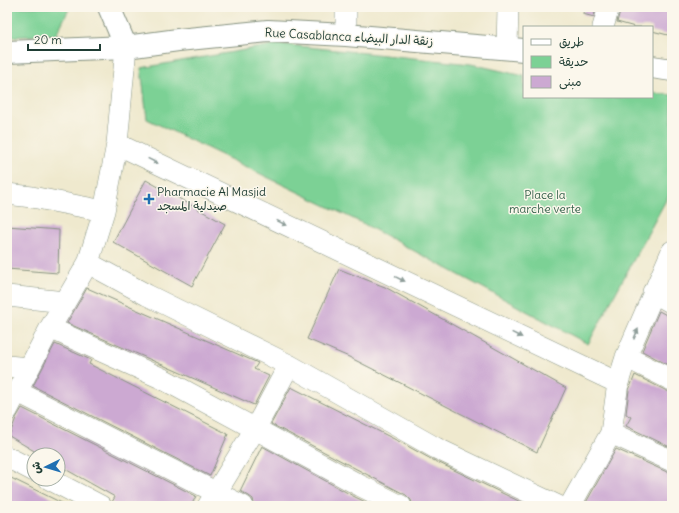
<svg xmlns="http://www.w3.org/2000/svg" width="679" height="513" viewBox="0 0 679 513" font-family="Delius,'Playpen Sans Arabic',sans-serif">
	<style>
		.green { fill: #7cd195; stroke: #4e8764 }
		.building { fill: #cca9d2 }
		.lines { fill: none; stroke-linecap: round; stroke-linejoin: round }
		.street-casing { stroke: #879381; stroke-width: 22 }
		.secondary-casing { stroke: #879381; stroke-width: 24 }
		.street { stroke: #fff; stroke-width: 21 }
		.secondary { stroke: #fff; stroke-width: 22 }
		.oneway { fill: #8f9e9a }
		.poi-dot { fill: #1f6fb2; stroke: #fbf7ec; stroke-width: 1.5 }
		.labels { text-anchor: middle; stroke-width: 3; stroke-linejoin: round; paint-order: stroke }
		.street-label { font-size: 12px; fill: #1f3d34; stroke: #fbf7ec }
		.poi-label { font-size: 12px; fill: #1f3d34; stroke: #fbf7ec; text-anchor: start }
		.park-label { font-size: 12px; fill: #36624c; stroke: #fbf7ec }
	</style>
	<rect width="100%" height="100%" fill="#fbf7ec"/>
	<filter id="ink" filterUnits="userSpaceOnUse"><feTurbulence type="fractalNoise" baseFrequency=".025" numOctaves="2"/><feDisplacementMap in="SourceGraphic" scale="8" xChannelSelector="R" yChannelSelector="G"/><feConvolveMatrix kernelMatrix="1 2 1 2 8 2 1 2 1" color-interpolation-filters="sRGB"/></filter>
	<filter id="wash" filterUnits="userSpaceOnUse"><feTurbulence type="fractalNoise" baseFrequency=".012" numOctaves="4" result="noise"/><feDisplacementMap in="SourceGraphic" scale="16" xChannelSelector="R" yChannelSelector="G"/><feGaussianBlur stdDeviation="0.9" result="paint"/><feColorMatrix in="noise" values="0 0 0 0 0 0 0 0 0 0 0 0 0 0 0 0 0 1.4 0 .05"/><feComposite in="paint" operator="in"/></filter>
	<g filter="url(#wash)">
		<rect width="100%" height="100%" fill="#efe9ce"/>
		<!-- green -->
		<path class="green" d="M7,7H70L56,35L7,37Z
			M279,44L471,64L524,76V97H652V93L672,95V189L588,344L362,223L147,119L141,68Z"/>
		<g id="blocks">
			<!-- building -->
			<path class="building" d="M584,7H596L594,17L583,14Z
				M621,7H672V36L652,31V27H635L617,22Z
				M146,180L225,224L192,286L113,242Z
				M7,226L59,230L58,273L7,269Z
				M339,269L385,287L566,388L537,452L349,357L307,339Z
				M87,288L258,363L254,369L269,376L254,405L67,323Z
				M659,311L672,318V367L642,351Z
				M55,344L91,360L89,364L228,434L210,476L33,386Z
				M635,375L667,391L672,392V448L626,426L631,417L626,414L629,390Z
				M291,387L402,443L431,459L529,506H413L411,500L406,495L271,424Z
				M22,408L196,496L191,506H113L112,502L115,497L58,465V455H41L9,436L16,418Z
				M262,446L355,497L374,506H259L254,504L253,499L249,496L240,491Z
				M616,449L667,472L672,473V506H584Z
				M7,476L68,506H7Z"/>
		</g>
	</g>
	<g filter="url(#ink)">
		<use href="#blocks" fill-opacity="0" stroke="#879381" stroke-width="1"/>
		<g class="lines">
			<defs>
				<path id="street" d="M603,27L609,7
					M346,35V7
					M507,48L508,7
					M117,144L618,383
					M7,194L32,197L104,211
					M88,263L147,295L289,365L436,448L558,506
					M653,292L672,303
					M7,296L65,302
					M50,328L163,379L361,486L401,506
					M626,357L672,380
					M7,366L29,368
					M18,392L243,506
					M7,411L50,328L88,263L104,211L117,144L126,47
					M611,433L672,461
					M7,457L34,471
					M49,479L101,506
					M208,506L255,429L289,365
					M570,506L611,433L618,383L626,357L672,251"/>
				<path id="secondary" d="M109,7L126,47
					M7,52L126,47L178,40L268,31L346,35L524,50
					M652,67L672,70"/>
			</defs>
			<!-- street casing -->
			<use href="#street" class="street-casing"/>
			<!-- secondary casing -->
			<use href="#secondary" class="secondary-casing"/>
			<!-- street -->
			<use href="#street" class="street"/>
			<!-- secondary -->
			<use href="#secondary" class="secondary"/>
		</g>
		<!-- one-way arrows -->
		<defs><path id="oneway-solid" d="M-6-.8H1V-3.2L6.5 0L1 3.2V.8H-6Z"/></defs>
		<g class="oneway">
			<use href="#oneway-solid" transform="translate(153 161) rotate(26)"/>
			<use href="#oneway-solid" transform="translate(282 223) rotate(26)"/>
			<use href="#oneway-solid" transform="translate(400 279) rotate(26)"/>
			<use href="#oneway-solid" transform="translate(636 334) rotate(-67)"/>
			<use href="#oneway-solid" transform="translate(517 335) rotate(26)"/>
		</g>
	</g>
	<!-- markers -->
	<path class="poi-dot" d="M147 193h4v4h4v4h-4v4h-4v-4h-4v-4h4z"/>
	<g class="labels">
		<!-- street labels -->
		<g class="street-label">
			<text transform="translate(349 37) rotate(3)" y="4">Rue Casablanca زنقة الدار البيضاء</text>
		</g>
		<!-- poi labels -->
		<g class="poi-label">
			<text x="157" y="196">Pharmacie Al Masjid<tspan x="157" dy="14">صيدلية المسجد</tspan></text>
		</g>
		<!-- park labels -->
		<g class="park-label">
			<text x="545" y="199">Place la<tspan x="545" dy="14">marche verte</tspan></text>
		</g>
	</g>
	<!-- margin -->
	<rect width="679" height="513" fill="none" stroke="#fbf7ec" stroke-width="24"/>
	<!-- legend -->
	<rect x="523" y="26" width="130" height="72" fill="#fbf7ec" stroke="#a3ada2"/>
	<rect x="531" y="39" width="20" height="6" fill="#ffffff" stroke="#a3ada2"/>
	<text x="559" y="46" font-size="12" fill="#1f3d34">طريق</text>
	<rect x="531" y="56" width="20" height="12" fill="#7cd195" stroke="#a3ada2"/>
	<text x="559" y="66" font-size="12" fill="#1f3d34">حديقة</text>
	<rect x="531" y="76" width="20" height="12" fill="#cca9d2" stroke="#a3ada2"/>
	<text x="559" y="86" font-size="12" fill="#1f3d34">مبنى</text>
	<!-- north arrow -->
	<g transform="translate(46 467) rotate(265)"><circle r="19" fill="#fbf7ec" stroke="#a3ada2"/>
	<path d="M0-3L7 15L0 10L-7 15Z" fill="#1f6fb2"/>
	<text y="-6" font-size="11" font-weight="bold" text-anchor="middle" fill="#1f3d34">ش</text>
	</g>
	<!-- scale -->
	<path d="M28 44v6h72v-6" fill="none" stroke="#1f3d34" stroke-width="2"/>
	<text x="34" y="44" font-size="12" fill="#1f3d34" stroke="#fbf7ec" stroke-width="3" paint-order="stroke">20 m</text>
</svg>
